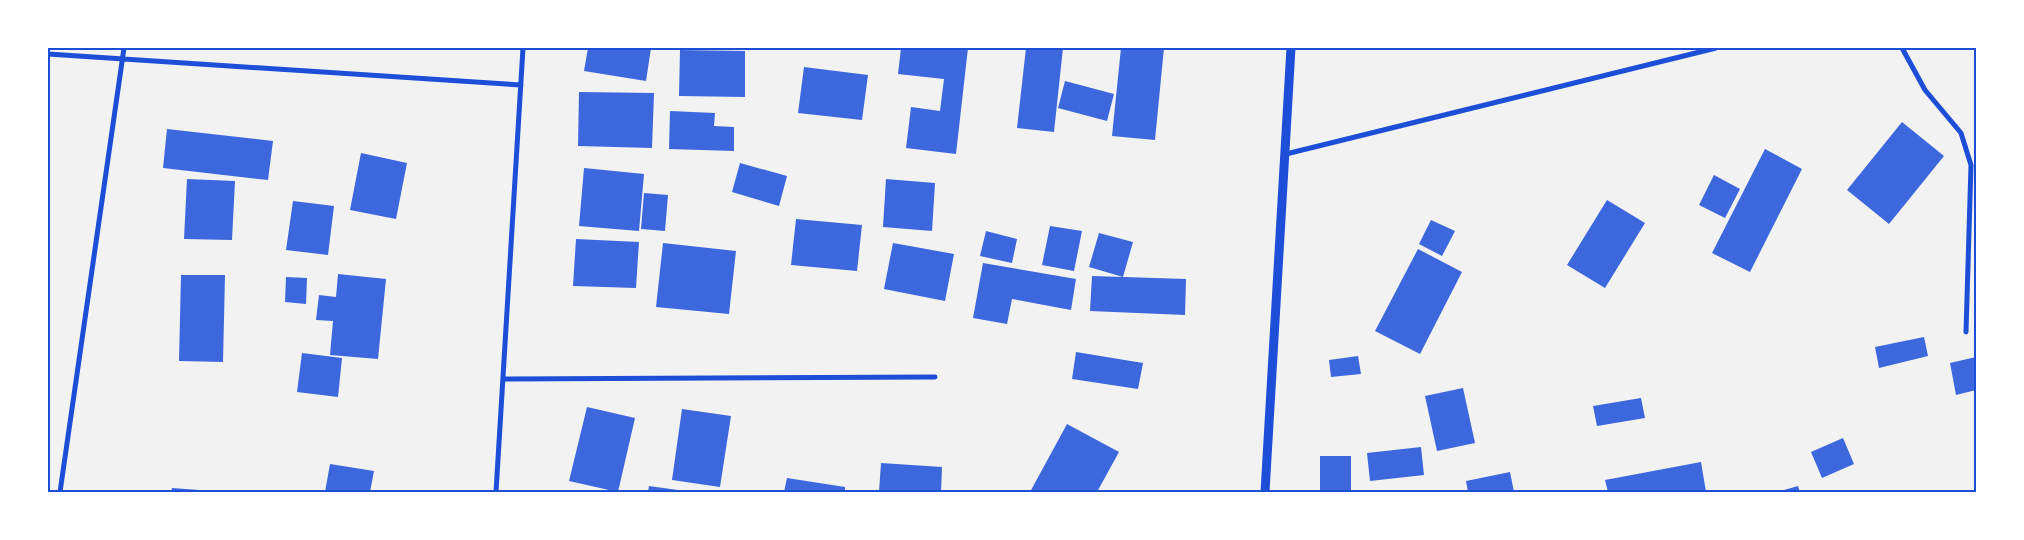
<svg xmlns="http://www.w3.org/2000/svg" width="2024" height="540" viewBox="0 0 2024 540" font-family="Jost,sans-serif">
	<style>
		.building { fill: #3d67dc }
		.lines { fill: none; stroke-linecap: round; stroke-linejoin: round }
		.minor { stroke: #1d4ed8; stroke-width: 5 }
		.tertiary { stroke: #1d4ed8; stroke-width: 9 }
		.neatline { fill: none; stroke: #1d4ed8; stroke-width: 2 }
	</style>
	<rect width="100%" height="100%" fill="#f2f2f2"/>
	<!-- building -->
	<path class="building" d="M588,48H651L646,81L584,71Z
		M901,48H968L956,154L906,148L911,107L940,111L944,79L898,74Z
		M1026,48H1063L1054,132L1017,128Z
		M1121,48H1164L1155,140L1112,136Z
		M680,50L745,51V97L679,96Z
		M804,67L868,75L862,120L798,113Z
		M1065,81L1114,94L1107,121L1058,108Z
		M579,92L654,93L652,148L578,146Z
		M670,111L715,113L714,126L734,127V151L669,149Z
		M1902,122L1944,156L1889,224L1847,190Z
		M167,129L273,141L268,180L163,168Z
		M1765,149L1802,169L1750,272L1712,253Z
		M361,153L407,163L396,219L350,210Z
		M740,163L787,176L779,206L732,192Z
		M584,168L644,174L639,231L579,226Z
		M1714,175L1740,189L1725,218L1699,205Z
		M187,179L235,181L232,240L184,239Z
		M886,179L935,183L932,231L883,227Z
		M644,193L668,195L665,231L641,229Z
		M1607,200L1645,223L1605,288L1567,265Z
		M293,201L334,206L328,255L286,250Z
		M796,219L862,225L857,271L791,265Z
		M1431,220L1455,231L1442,256L1419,244Z
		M1050,226L1082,231L1074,271L1042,265Z
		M986,231L1017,239L1012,263L980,256Z
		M1099,233L1133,242L1123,277L1089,267Z
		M576,239L639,242L636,288L573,286Z
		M663,243L736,251L729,314L656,307Z
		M893,243L954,254L945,301L884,289Z
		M1418,249L1462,272L1420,354L1375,331Z
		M983,263L1076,279L1071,310L1012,299L1007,324L973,318Z
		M338,274L386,279L378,359L330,355L333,321L316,320L319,295L336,297Z
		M181,275H225L223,362L179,361Z
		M1092,276L1186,279L1185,315L1090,311Z
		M286,277L307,278L306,304L285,302Z
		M1924,337L1928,356L1879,368L1875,347Z
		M1076,352L1143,363L1138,389L1072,379Z
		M302,353L342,358L338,397L297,392Z
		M1358,356L1361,374L1331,377L1329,360Z
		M1976,357V390L1956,395L1950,363Z
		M1463,388L1475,443L1437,451L1425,396Z
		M1641,398L1645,418L1597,426L1593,406Z
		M587,407L635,418L618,492L569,481Z
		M682,409L731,416L720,487L672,480Z
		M1067,424L1119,452L1097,492H1030Z
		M1843,438L1854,464L1822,478L1811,452Z
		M1421,447L1424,475L1370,481L1367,453Z
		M1320,456H1351V492H1320Z
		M1701,462L1706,492H1608L1605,480Z
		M881,463L942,467L941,492H879Z
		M330,464L374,471L370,492H325Z
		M1510,472L1514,492H1468L1466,481Z
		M787,478L845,487V492H784Z
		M649,486L685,491V492H648Z
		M1798,486L1800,492H1777Z
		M172,488L213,491V492H171Z"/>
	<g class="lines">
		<!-- minor -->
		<path class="minor" d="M1902,48L1925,90L1961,133L1971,165L1966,332
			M48,54L521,85
			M1286,154L1716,48
			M503,379L935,377
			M60,492L124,48
			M496,492L523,48"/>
		<!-- tertiary -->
		<path class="tertiary" d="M1265,492L1291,48"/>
	</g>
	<!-- border -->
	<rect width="2024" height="540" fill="none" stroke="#ffffff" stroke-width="98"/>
	<rect x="49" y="49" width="1926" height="442" class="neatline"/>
</svg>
